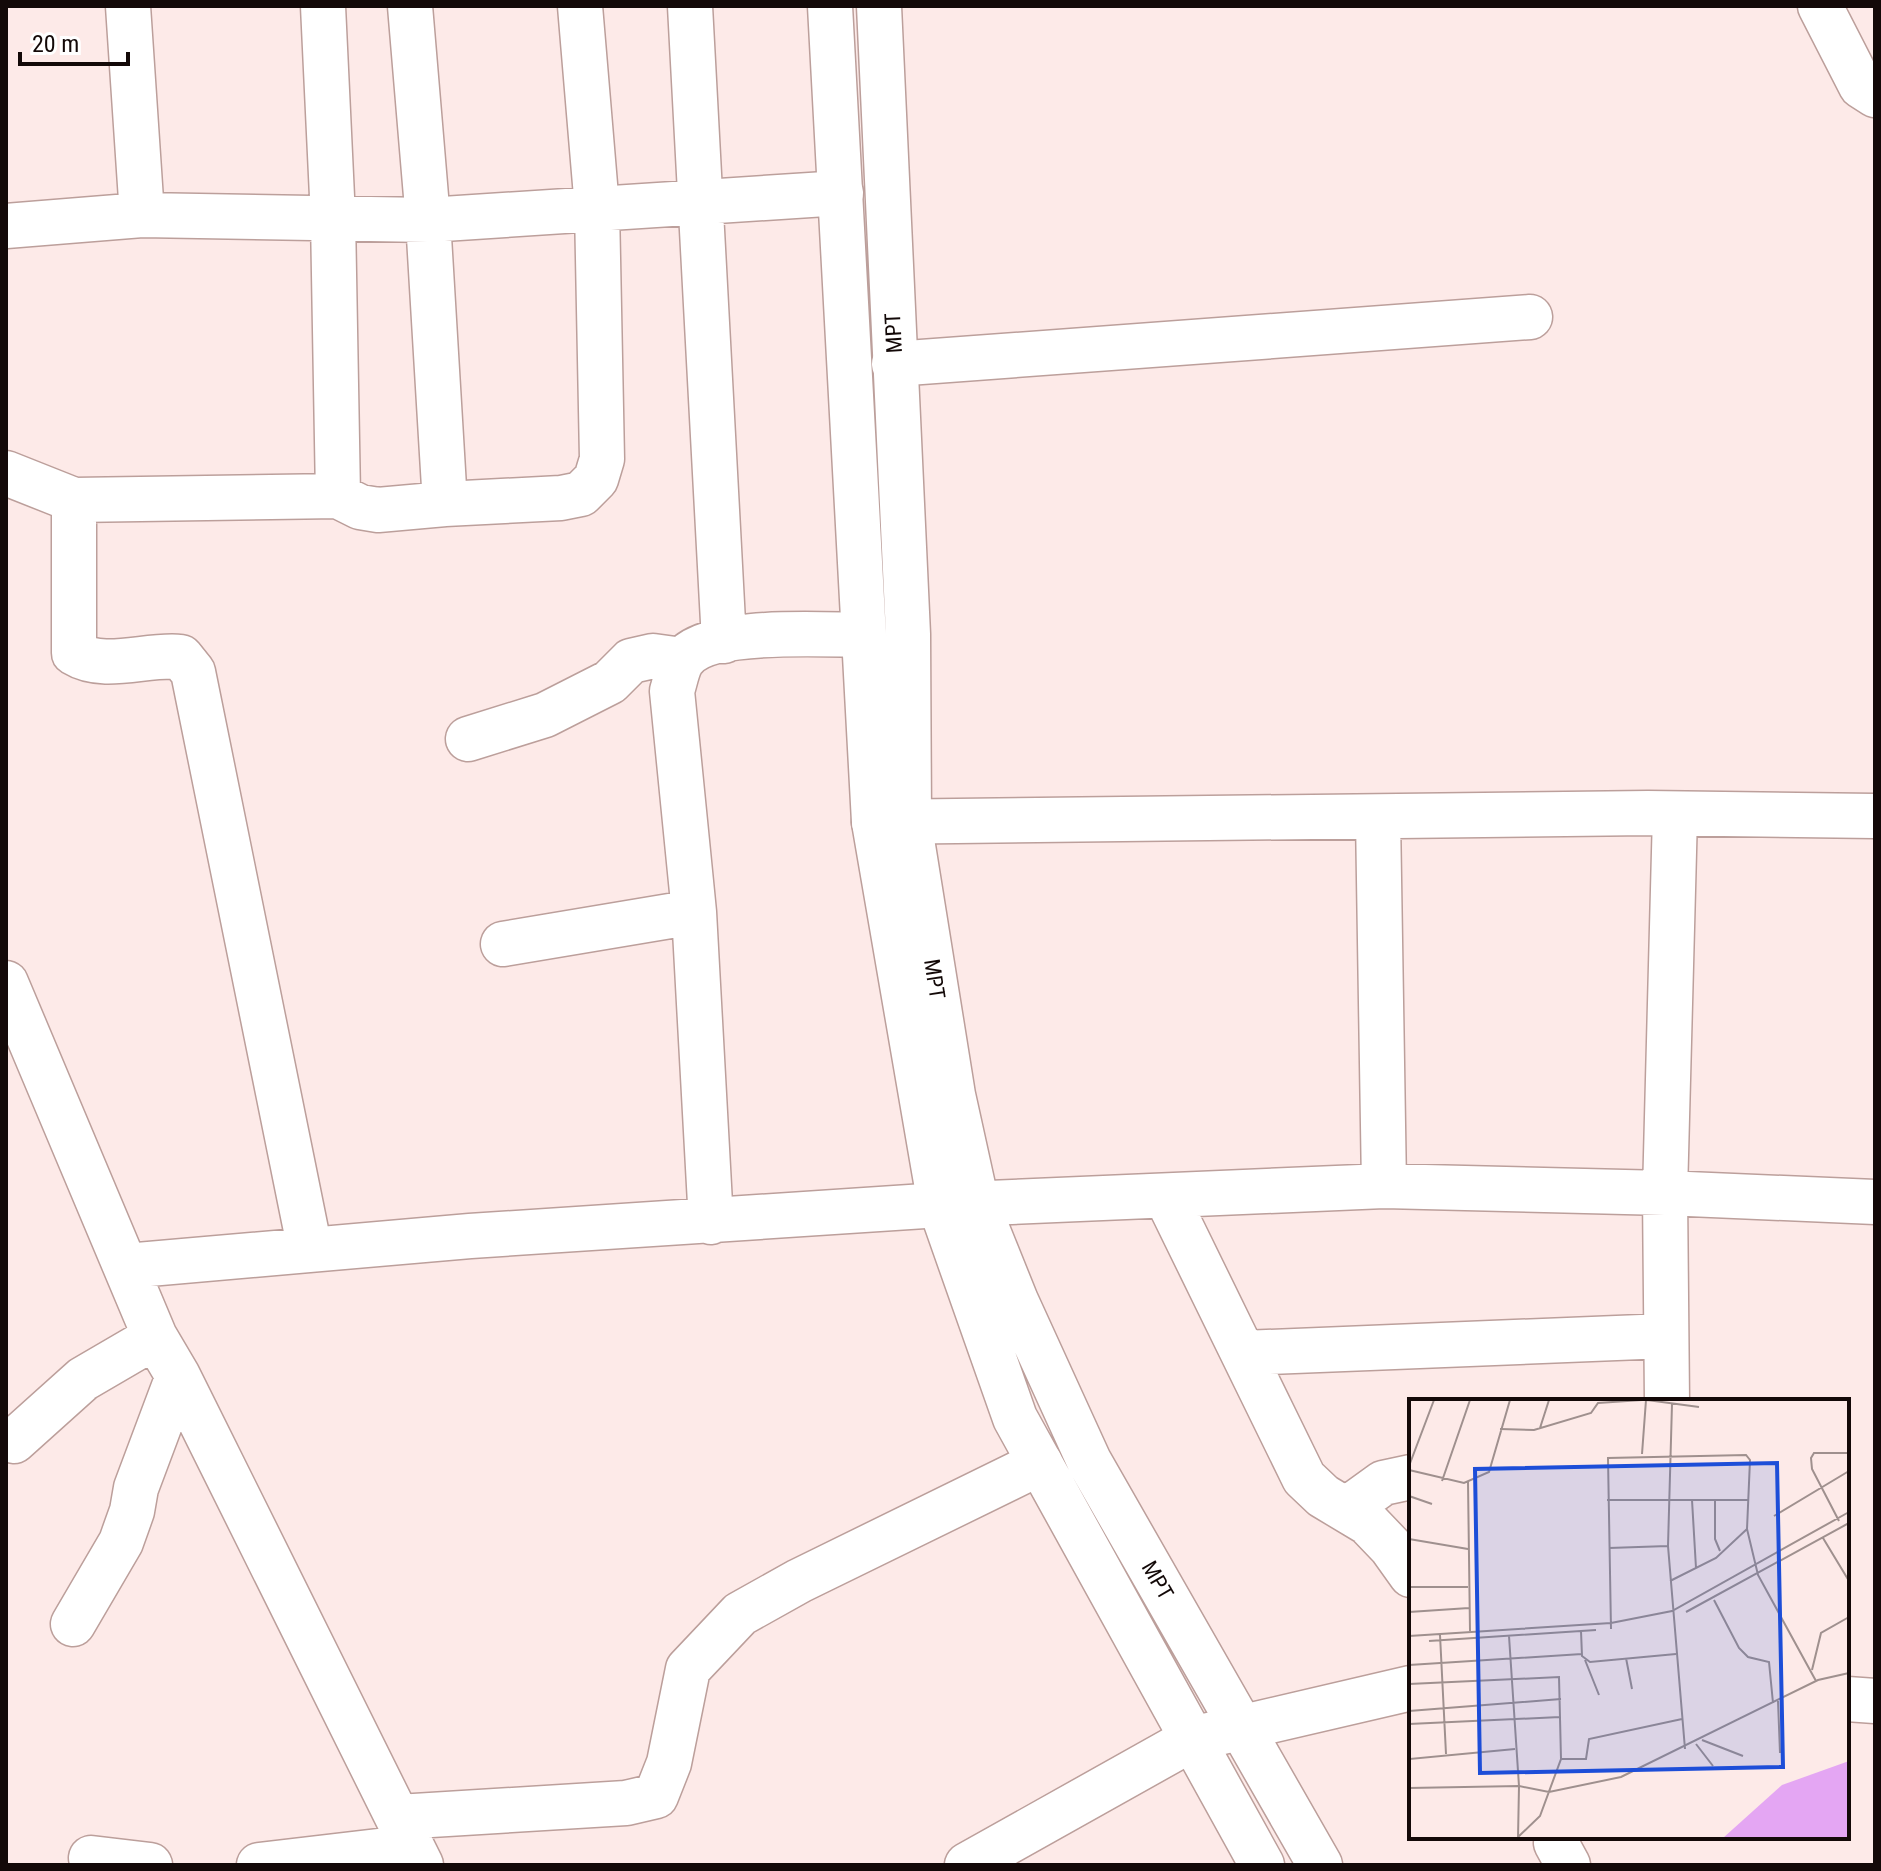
<svg xmlns="http://www.w3.org/2000/svg" width="1881" height="1871" viewBox="0 0 1881 1871" font-family="'Roboto Condensed',sans-serif">
	<style>
		.lines { fill: none; stroke-linecap: round; stroke-linejoin: round }
		.minor-casing { stroke: #bc9f9b; stroke-width: 47 }
		.major-casing { stroke: #bc9f9b; stroke-width: 47 }
		.minor { stroke: #fff; stroke-width: 44 }
		.major { stroke: #fff; stroke-width: 44 }
		.labels { text-anchor: middle; stroke-width: 6; stroke-linejoin: round; paint-order: stroke }
		.street-label { font-size: 22px; fill: #130908; stroke: #fff }
		.inset-road { fill: none; stroke: #9f908e; stroke-width: 2 }
		.view { fill: #1d4ed8; fill-opacity: 0.15; stroke: #1d4ed8; stroke-width: 4 }
		.inset-edge { fill: none; stroke: #130908; stroke-width: 4 }
	</style>
	<rect width="100%" height="100%" fill="#fdeae8"/>
	<g class="lines">
		<defs>
			<path id="minor" d="M128,6L142,215
				M323,6L333,218L338,496
				M410,6L428,220L445,504
				M690,6L724,641
				M1820,6L1861,86L1875,95
				M6,226L142,215L428,220L841,193
				M894,364L1530,317
				M6,473L74,500L338,496L360,507L378,510L445,504L561,498L581,494L596,479L602,459L597,208L580,6
				M74,500V653C105,672 147,653 181,657L193,672L310,1250
				M468,739L545,715L610,682L631,661L653,656L682,660
				M1378,817L1384,1186
				M874,822L1648,813L1875,816
				M503,944L694,912
				M6,983L155,1337L178,1376L421,1865
				M1166,1196L1304,1478L1323,1496L1368,1523L1391,1547L1411,1575
				M711,1222L694,912L672,691C675,682 677,669 682,661C705,626 824,635 864,635
				M126,1266L470,1236L940,1205L1384,1186L1665,1193L1875,1202
				M1243,1353L1666,1336
				M1667,1401L1665,1193L1675,814
				M14,1441L83,1379L155,1337
				M1347,1509L1383,1483L1411,1477
				M73,1624L121,1542L132,1511L136,1488L178,1376
				M1847,1699L1875,1701
				M398,1817L626,1803L656,1796L669,1763L688,1669L740,1614L799,1581L1040,1463
				M1556,1843L1568,1865
				M91,1858L150,1865
				M259,1865L412,1847
				M967,1865L1192,1739L1411,1688"/>
			<path id="major" d="M830,6L874,822L940,1205L1015,1418L1262,1865
				M879,6L908,634L909,821L953,1095L977,1204L1016,1301L1089,1461L1320,1865"/>
		</defs>
		<!-- minor casing -->
		<use href="#minor" class="minor-casing"/>
		<!-- major casing -->
		<use href="#major" class="major-casing"/>
		<!-- minor -->
		<use href="#minor" class="minor"/>
		<!-- major -->
		<use href="#major" class="major"/>
	</g>
	<g class="labels">
		<!-- street labels -->
		<g class="street-label">
			<text transform="translate(893 333) rotate(-93)" y="8">MPT</text>
			<text transform="translate(935 979) rotate(81)" y="8">MPT</text>
			<text transform="translate(1158 1580) rotate(60)" y="8">MPT</text>
		</g>
	</g>
	<!-- overview -->
	<g transform="translate(1409 1399)">
		<rect width="440" height="440" fill="#fdeae8"/>
		<path d="M440,362V439H314L373,386Z" fill="#e4a6f3"/>
		<path class="inset-road" d="M238,1L290,8M263,5L259,147L276,350M131,29L140,1M91,30L125,31L182,14L189,4L233,1M233,55L237,1M0,67L25,1M0,71L55,84L80,73L101,1M33,82L61,1M59,83L61,232M0,97L23,105M306,100V140L311,152M198,101H340M283,101L287,169M365,117L440,72M430,122L403,70L402,59L405,54H440M414,139L440,182M0,140L59,150M200,149L259,147M261,182L307,159L338,130M0,188H59M305,201L330,249L339,258L360,263L364,304M0,213L60,209M277,213L440,124M202,230L199,59L337,56L341,61L338,130L349,176L407,282M172,232L173,257L181,263L267,255M31,236L37,355M0,237L202,224L263,212L440,113M100,237L110,387L140,393L212,378L409,281L440,274M20,242L187,231M217,259L223,290M176,261L190,296M0,266L173,255M403,271L412,234L440,218M0,285L150,278L152,360L131,417L109,438M369,302L371,354M0,312L152,300M0,325L151,318M293,341L334,357M287,345L304,367M0,353L1,360L106,350M152,360H177L180,340L273,320M0,389L110,387L109,439"/>
		<path class="view" d="M368,64L374,368L71,374L66,70Z"/>
		<rect width="440" height="440" class="inset-edge"/>
	</g>
	<!-- border -->
	<rect width="1881" height="1871" fill="none" stroke="#130908" stroke-width="16"/>
	<!-- scale -->
	<path d="M20 52v12h108v-12" fill="none" stroke="#130908" stroke-width="4"/>
	<text x="32" y="52" font-size="24" fill="#130908" stroke="#ffffff" stroke-width="6" paint-order="stroke">20 m</text>
</svg>
